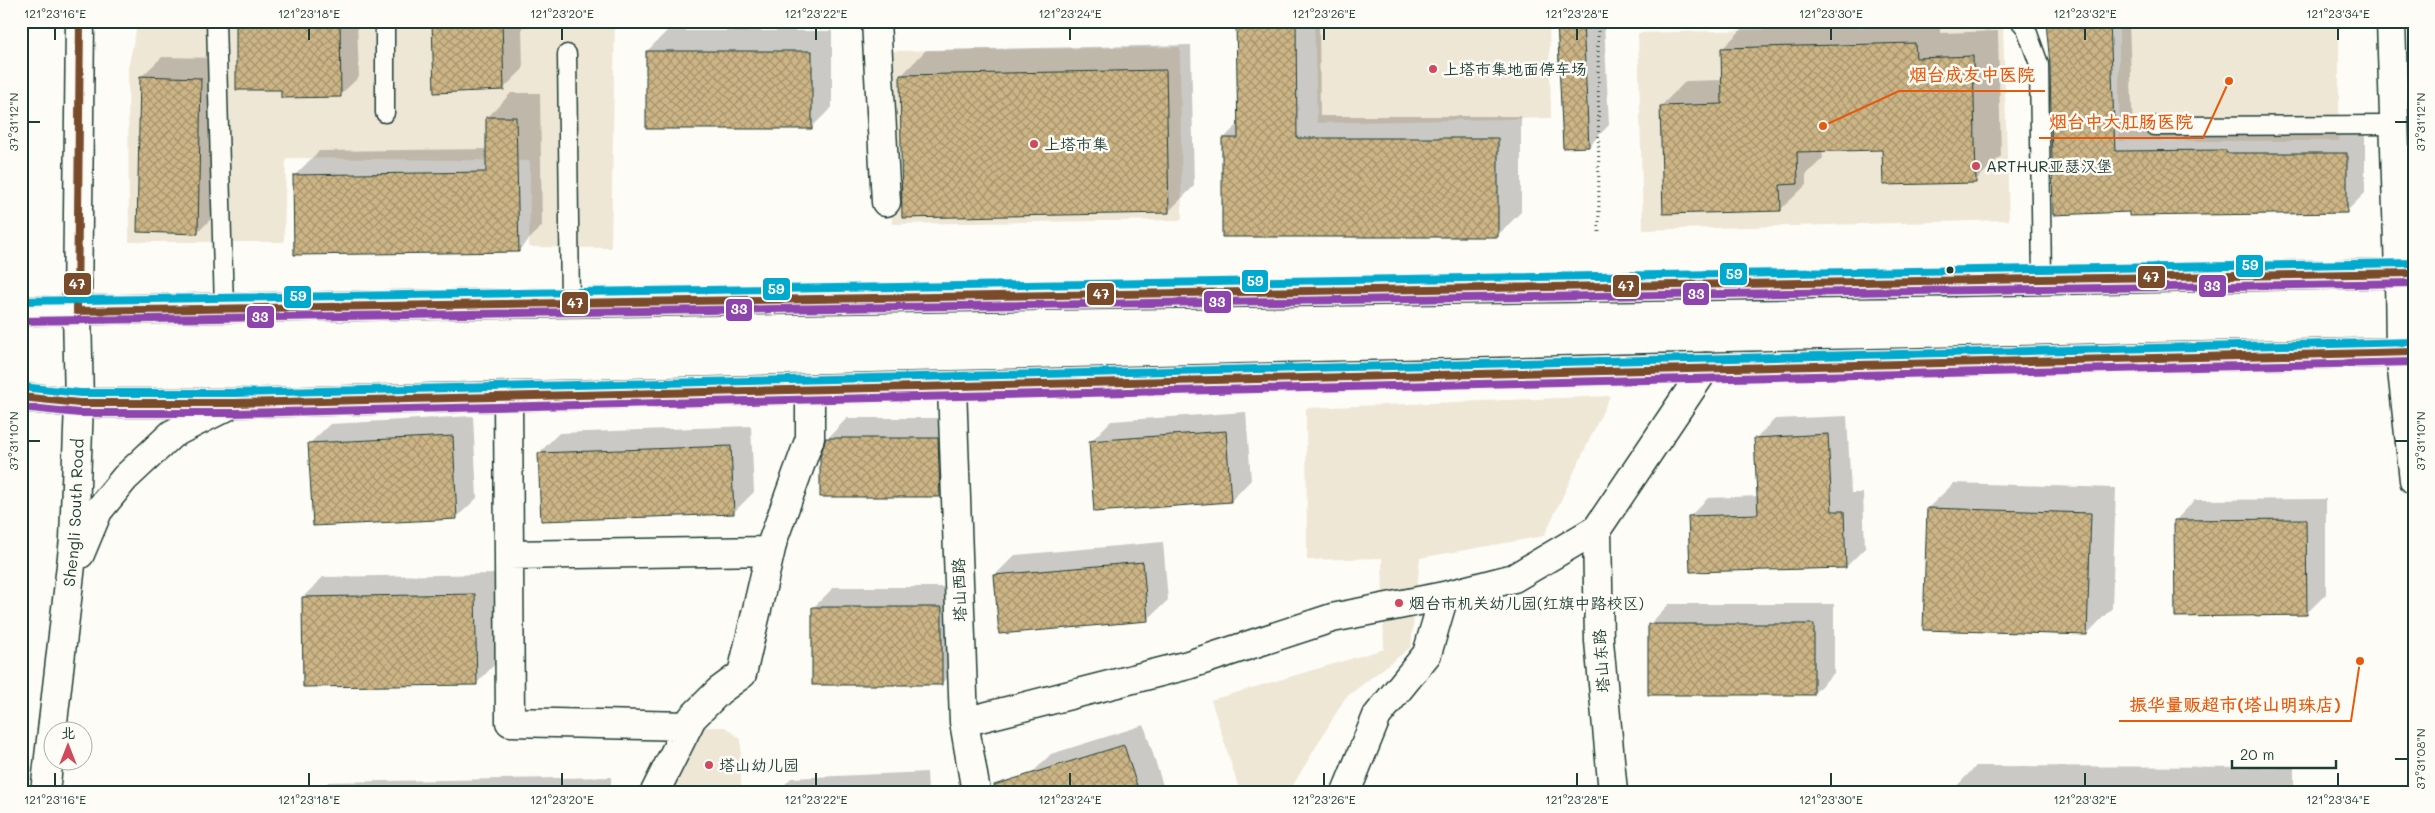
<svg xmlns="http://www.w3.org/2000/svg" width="2435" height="813" viewBox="0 0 2435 813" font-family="Mali,'LXGW WenKai TC',sans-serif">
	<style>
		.built { fill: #efe7d5 }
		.shadow { fill: #0003 }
		.building { fill: url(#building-cross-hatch); stroke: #1f3d34 }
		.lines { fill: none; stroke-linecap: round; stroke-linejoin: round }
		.lane-casing { stroke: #1f3d34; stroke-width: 21 }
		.street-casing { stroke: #1f3d34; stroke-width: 31 }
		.secondary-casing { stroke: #1f3d34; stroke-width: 31 }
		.primary-casing { stroke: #1f3d34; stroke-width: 31 }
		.path { stroke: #1f3d34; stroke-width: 3; stroke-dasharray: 1 4; stroke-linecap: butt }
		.lane { stroke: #fdfcf7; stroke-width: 18 }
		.street { stroke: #fdfcf7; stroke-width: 28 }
		.secondary { stroke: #fdfcf7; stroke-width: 28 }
		.primary { stroke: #fdfcf7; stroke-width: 28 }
		.bus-1-casing { stroke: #fdfcf7; stroke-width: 11 }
		.bus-2-casing { stroke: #fdfcf7; stroke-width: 11 }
		.bus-3-casing { stroke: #fdfcf7; stroke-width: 11 }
		.bus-1 { stroke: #7a4b2a; stroke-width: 8 }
		.bus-2 { stroke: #8e44ad; stroke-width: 8 }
		.bus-3 { stroke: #00a9ce; stroke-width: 8 }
		.ticks { fill: none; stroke: #1f3d34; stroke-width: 2 }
		.poi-dot { fill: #d1495b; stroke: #fdfcf7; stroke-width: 2 }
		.bus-dot { fill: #1f3d34; stroke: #fdfcf7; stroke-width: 2 }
		.labels { text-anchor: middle; stroke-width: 5; stroke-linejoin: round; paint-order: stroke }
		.poi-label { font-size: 16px; fill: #1f3d34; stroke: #fdfcf7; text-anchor: start }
		.street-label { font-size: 16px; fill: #1f3d34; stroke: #fdfcf7 }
		.leader { fill: none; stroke: #e8590c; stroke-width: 2 }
		.callout-dot { fill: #e8590c; stroke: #fdfcf7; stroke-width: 2 }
		.callout-label { font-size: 18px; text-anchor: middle; font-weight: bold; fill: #e8590c; stroke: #fdfcf7; stroke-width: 5; stroke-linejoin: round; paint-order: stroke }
		.line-badge { stroke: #fdfcf7; stroke-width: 2 }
		.badge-label { font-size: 14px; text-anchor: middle; font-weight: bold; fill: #fff }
		.neatline { fill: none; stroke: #1f3d34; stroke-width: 2 }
		.ticks-label { font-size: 12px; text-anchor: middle; fill: #1f3d34 }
	</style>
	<defs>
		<pattern id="building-cross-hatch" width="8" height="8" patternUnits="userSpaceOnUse" patternTransform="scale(1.25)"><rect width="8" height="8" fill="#cdb585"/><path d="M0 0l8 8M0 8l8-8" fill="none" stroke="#a6946e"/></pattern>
	</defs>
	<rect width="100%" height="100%" fill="#fdfcf7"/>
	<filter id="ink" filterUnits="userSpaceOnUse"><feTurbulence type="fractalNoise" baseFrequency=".02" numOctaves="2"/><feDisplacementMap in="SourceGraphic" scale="10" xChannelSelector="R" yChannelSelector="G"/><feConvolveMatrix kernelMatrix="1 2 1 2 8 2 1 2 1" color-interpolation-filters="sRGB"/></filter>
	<g filter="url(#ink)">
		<!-- built -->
		<path class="built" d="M138,21H615L611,248L529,247L530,161L286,158L284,242H129L128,68Z
			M1314,21H1549L1551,118L1317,123Z
			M2119,21H2339V141H2119Z
			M2003,24L2009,220L1643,230L1638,33Z
			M1180,47L1182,220L892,224L889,51Z
			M1610,396L1544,536L1420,558L1411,647L1345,698L1289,792H1240L1211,700L1384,649L1382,558L1307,560L1306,408Z
			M695,727H725L741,739V792H664Z"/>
		<!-- shadow -->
		<path class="shadow" d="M237,21H357L359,77L340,95L282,88Z
			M433,21H604L522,27L523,69L503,89Z
			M1237,21H1319L1320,116H1521V212L1497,236L1223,139L1239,123Z
			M1558,21H1604L1609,125L1589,146Z
			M1834,21H1940V33L1998,31L2001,156L1975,181L1883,149L1822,150L1823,158L1806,175V185L1780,210L1661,106L1686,81L1723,80L1722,49L1747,24Z
			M2049,21H2129L2133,133L2244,131V135H2365V193L2346,212L2130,211L2047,23Z
			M667,31H832V107L812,127L647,51Z
			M1191,45L1194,186L1168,212L901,76L926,50Z
			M162,57L221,58L218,212L198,232L141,77Z
			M511,93H540L542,226L518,251L294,176L319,151L487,149V118Z
			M1246,412L1251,480L1231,501L1090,442L1111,421Z
			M473,416L477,498L456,518L309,444L330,424Z
			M1847,416L1851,493H1863L1865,548L1846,567L1689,517L1708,498L1759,496L1756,438L1775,419Z
			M847,418H958L960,476L939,496L827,439Z
			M751,426L754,492L733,513L539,453L559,433Z
			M1954,483L2116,488L2112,608L2087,634L1928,508Z
			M2326,499V594L2306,614L2175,521L2195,500Z
			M1163,542L1168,600L1147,620L995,575L1015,555Z
			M495,574L496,663L476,684L303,597L323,577Z
			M834,587H962V663L941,684L814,607Z
			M1669,604H1834V673L1814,693L1649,625Z
			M1144,725L1165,792H1035L1030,775L1051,754Z
			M1976,766L2294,767V792H1951Z
			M927,772L928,792H778L791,778Z
			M611,777V792H319L328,782Z
			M1686,788L1752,792H1682Z"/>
		<!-- building -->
		<path class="building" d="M236,21H340L341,97L281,98V90H236Z
			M432,21H502L504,90L434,93Z
			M1236,21H1296L1297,138H1498V237H1222V138H1238Z
			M1557,21H1583L1589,147L1563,148Z
			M2110,21L2115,151L2226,150V153H2347V213L2129,216V212L2053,215L2050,64L2046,23Z
			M1915,43L1916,58L1973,56L1976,183L1883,185L1882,150L1797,152L1798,184L1780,185L1781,211L1663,214L1660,106L1722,104L1721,48Z
			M646,51H812V129H646Z
			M1166,70L1169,213L902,218L900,75Z
			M140,76L201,78L198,234L137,232Z
			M486,117H516L519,252L294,255L293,175L486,172Z
			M1226,431L1231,502L1094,512L1089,441Z
			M1828,434L1832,511H1844L1846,568L1690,572L1688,516L1758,514L1754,438Z
			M453,436L457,519L313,526L308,443Z
			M826,438H938L940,497H820V457Z
			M731,446L734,514L541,521L538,453Z
			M1927,508L2091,513L2087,635L1923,630Z
			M2306,519L2307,615L2175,617L2174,520Z
			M1143,562L1148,621L999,634L994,575Z
			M475,594L477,685L303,687L302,597Z
			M812,607H942V685H812Z
			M1648,624H1814V695H1648Z
			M1124,745L1139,792H995L994,785Z"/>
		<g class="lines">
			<defs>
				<path id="lane" d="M216,21L224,309
					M385,21V113
					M2020,21L2026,28L2039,64L2042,279
					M567,54L570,304
					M2154,126L2394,125"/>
				<path id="street" d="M876,21L886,202
					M952,387L964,722L976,792
					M508,397L510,722L688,726
					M1597,529L1599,641L1613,792
					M509,555L770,551
					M964,722L1188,665L1332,618L1444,596L1514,578L1597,529L1706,367
					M655,792L692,718L719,691L742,674L773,540L810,438V390
					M1346,792L1377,716L1427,654L1444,596"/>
				<path id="secondary" d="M2391,21L2399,273L2400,352L2414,480"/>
				<g id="primary">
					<path d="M21,311L1944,282L2414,273"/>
					<path d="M21,397L79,403H235L1706,367L2414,352"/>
					<path d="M80,554L98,511L125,478L172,434L226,407"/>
					<path id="s1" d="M45,792L74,539L79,403L77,311L80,21"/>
				</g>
			</defs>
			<!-- lane casing -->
			<use href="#lane" class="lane-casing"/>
			<!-- street casing -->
			<use href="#street" class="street-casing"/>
			<!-- secondary casing -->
			<use href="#secondary" class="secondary-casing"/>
			<!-- primary casing -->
			<use href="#primary" class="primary-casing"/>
			<!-- path -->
			<path class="path" d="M1598,21L1599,235"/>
			<!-- lane -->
			<use href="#lane" class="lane"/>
			<!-- street -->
			<use href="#street" class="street"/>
			<!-- secondary -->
			<use href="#secondary" class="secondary"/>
			<!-- primary -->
			<use href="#primary" class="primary"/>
			<defs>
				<path id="bus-1" d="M80,21L77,311L2414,273
					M21,397L79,403H235L2414,352"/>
				<path id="bus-2" d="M21,321L2414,283
					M21,407L79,413H235L2414,362"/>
				<path id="bus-3" d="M21,301L2414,263
					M22,387L80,393H235L2414,342"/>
			</defs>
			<!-- bus-1 casing -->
			<use href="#bus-1" class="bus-1-casing"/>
			<!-- bus-2 casing -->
			<use href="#bus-2" class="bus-2-casing"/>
			<!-- bus-3 casing -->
			<use href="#bus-3" class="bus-3-casing"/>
			<!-- bus-1 -->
			<use href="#bus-1" class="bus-1"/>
			<!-- bus-2 -->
			<use href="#bus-2" class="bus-2"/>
			<!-- bus-3 -->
			<use href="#bus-3" class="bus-3"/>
		</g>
	</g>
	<!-- ticks -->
	<path class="ticks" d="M55,28V40M309,28V40M562,28V40M816,28V40M1070,28V40M1324,28V40M1577,28V40M1831,28V40M2085,28V40M2338,28V40M28,122H40M2395,122H2408M28,441H40M2395,441H2408M2395,759H2408M55,773V786M309,773V786M562,773V786M816,773V786M1070,773V786M1324,773V786M1577,773V786M1831,773V786M2085,773V786M2338,773V786"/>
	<!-- markers -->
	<g class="poi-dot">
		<circle cx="1433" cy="69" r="5"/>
		<circle cx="1034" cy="144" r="5"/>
		<circle cx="1976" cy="166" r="5"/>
		<circle cx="1399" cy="603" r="5"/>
		<circle cx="709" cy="765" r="5"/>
	</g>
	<circle class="bus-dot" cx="1950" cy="270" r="4.5"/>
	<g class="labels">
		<!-- poi labels -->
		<g class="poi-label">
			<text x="1443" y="75">上塔市集地面停车场</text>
			<text x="1044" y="150">上塔市集</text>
			<text x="1986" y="172">ARTHUR亚瑟汉堡</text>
			<text x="1409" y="609">烟台市机关幼儿园(红旗中路校区)</text>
			<text x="719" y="771">塔山幼儿园</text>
		</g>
		<!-- street labels -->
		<g class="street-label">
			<text dy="6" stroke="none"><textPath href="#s1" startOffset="281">Shengli South Road</textPath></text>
			<text transform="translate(959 590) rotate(-92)" y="6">塔山西路</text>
			<text transform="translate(1601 661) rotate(-94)" y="6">塔山东路</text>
		</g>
	</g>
	<!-- callouts -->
	<path class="leader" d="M1823 126L1899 91H2045M2229 81L2203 138H2039M2360 661L2351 721H2119"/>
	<g class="callout-dot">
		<circle cx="1823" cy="126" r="5"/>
		<circle cx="2229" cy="81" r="5"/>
		<circle cx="2360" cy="661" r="5"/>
	</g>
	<g class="callout-label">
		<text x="1972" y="81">烟台成友中医院</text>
		<text x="2121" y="128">烟台中大肛肠医院</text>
		<text x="2235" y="711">振华量贩超市(塔山明珠店)</text>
	</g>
	<g class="line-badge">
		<rect x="2235" y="254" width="29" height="24" rx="5" fill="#00a9ce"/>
		<rect x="1719" y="262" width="29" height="24" rx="5" fill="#00a9ce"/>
		<rect x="2137" y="265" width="29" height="24" rx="5" fill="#7a4b2a"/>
		<rect x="1241" y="269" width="28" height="24" rx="5" fill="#00a9ce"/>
		<rect x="63" y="272" width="29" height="24" rx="5" fill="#7a4b2a"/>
		<rect x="1612" y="274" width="28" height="24" rx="5" fill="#7a4b2a"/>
		<rect x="2198" y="274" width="29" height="24" rx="5" fill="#8e44ad"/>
		<rect x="762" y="277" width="29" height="24" rx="5" fill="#00a9ce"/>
		<rect x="1086" y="282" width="29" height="24" rx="5" fill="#7a4b2a"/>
		<rect x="1682" y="282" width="28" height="24" rx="5" fill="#8e44ad"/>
		<rect x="283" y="285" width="29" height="24" rx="5" fill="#00a9ce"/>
		<rect x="1203" y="290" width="29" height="24" rx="5" fill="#8e44ad"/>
		<rect x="561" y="291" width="28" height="24" rx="5" fill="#7a4b2a"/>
		<rect x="725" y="298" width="28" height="24" rx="5" fill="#8e44ad"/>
		<rect x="246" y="305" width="29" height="24" rx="5" fill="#8e44ad"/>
	</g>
	<g class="badge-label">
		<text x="2250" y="270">59</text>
		<text x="1734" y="279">59</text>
		<text x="2151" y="282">47</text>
		<text x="1255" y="286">59</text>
		<text x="77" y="289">47</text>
		<text x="1626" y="291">47</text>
		<text x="2212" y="291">33</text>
		<text x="776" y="294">59</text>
		<text x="1101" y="299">47</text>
		<text x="1696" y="299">33</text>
		<text x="298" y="301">59</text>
		<text x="1217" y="307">33</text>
		<text x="575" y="308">47</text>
		<text x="739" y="314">33</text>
		<text x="260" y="322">33</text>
	</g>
	<!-- margin -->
	<rect width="2435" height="813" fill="none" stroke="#fdfcf7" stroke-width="55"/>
	<!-- north arrow -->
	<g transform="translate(68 746)"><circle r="24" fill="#fdfcf7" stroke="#a4b0a9"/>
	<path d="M0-4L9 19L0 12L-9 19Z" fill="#d1495b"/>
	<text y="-8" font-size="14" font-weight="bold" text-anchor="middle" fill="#1f3d34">北</text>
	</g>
	<!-- scale -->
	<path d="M2232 760v8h104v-8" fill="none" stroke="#1f3d34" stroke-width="2.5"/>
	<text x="2240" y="760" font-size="15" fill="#1f3d34" stroke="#fdfcf7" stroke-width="4" paint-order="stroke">20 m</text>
	<rect x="28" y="28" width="2380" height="758" class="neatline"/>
	<g class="ticks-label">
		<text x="55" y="18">121°23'16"E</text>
		<text x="309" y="18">121°23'18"E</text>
		<text x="562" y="18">121°23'20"E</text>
		<text x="816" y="18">121°23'22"E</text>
		<text x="1070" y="18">121°23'24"E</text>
		<text x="1324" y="18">121°23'26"E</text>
		<text x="1577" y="18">121°23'28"E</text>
		<text x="1831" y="18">121°23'30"E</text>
		<text x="2085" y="18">121°23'32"E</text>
		<text x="2338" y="18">121°23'34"E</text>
		<text transform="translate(14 122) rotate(-90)" y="4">37°31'12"N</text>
		<text transform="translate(2421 122) rotate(-90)" y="4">37°31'12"N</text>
		<text transform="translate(14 441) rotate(-90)" y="4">37°31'10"N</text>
		<text transform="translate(2421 441) rotate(-90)" y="4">37°31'10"N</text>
		<text transform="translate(2421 759) rotate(-90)" y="4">37°31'08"N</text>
		<text x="55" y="804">121°23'16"E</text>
		<text x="309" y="804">121°23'18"E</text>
		<text x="562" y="804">121°23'20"E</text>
		<text x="816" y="804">121°23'22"E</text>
		<text x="1070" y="804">121°23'24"E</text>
		<text x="1324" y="804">121°23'26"E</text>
		<text x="1577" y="804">121°23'28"E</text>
		<text x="1831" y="804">121°23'30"E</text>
		<text x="2085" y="804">121°23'32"E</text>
		<text x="2338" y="804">121°23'34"E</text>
	</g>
</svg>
